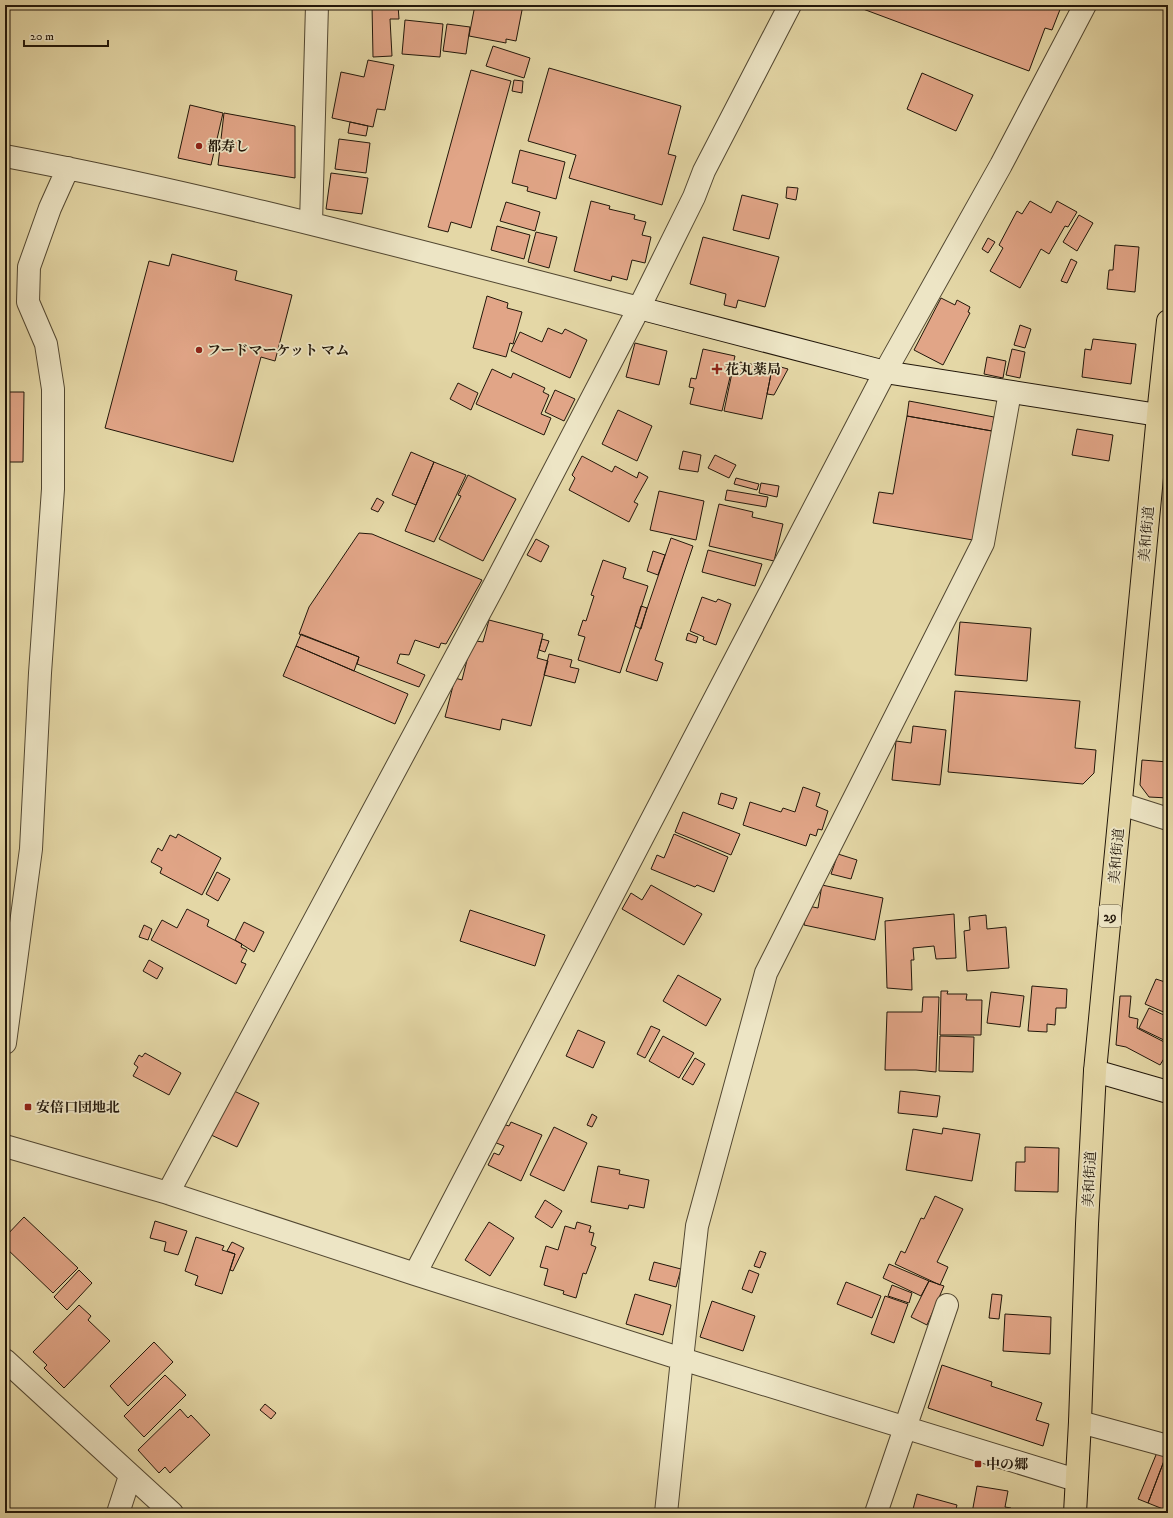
<svg xmlns="http://www.w3.org/2000/svg" width="1173" height="1518" viewBox="0 0 1173 1518" font-family="'IM FELL DW Pica','Noto Serif JP',serif">
	<style>
		.building { fill: #e1a587; stroke: #22170a }
		.lines { fill: none; stroke-linecap: round; stroke-linejoin: round }
		.street-casing { stroke: #524731; stroke-width: 24 }
		.secondary-casing { stroke: #22170a; stroke-width: 24 }
		.primary-casing { stroke: #22170a; stroke-width: 24 }
		.street { stroke: #ede5c5; stroke-width: 22 }
		.secondary { stroke: #ede5c5; stroke-width: 22 }
		.primary { stroke: #e4d7a6; stroke-width: 22 }
		.poi-dot { fill: #8f2418; stroke: #ede5c5; stroke-width: 1.5 }
		.labels { text-anchor: middle; stroke-width: 3.5; stroke-linejoin: round; paint-order: stroke }
		.shield { fill: #ede5c5; stroke: #5f5542; stroke-width: 1 }
		.shield-label { font-size: 13px; font-weight: bold; fill: #22170a }
		.poi-label { font-size: 14px; font-weight: bold; fill: #22170a; stroke: #ede5c5; text-anchor: start }
		.street-label { font-size: 14px; fill: #22170a; stroke: #ede5c5 }
	</style>
	<rect width="100%" height="100%" fill="#e4d7a6"/>
	<filter id="stains"><feTurbulence type="fractalNoise" baseFrequency=".005" numOctaves="4"/><feColorMatrix values="0 0 0 0 .2 0 0 0 0 .09 0 0 0 0 .02 0 0 0 .5 -.17"/></filter>
	<radialGradient id="worn" r=".72"><stop offset=".6" stop-color="#630" stop-opacity="0"/><stop offset="1" stop-color="#630" stop-opacity=".3"/></radialGradient>
	<!-- building -->
	<path class="building" d="M372,5H398L399,19H390L392,56L373,57Z
		M475,5H539V8L523,5L516,41L506,39V43L469,36Z
		M865,5H1067L1066,9L1061,7L1052,30L1045,28L1029,71L863,9Z
		M405,20L443,24L440,57L402,54Z
		M447,24L470,27L466,54L443,51Z
		M493,46L530,58L524,78L486,66Z
		M368,60L394,65L385,110L377,109L373,127L332,118L341,72L364,77Z
		M549,68L681,106L668,154L676,156L662,205L569,178L576,155L528,141Z
		M471,70L511,81L471,228L451,222L448,232L428,227Z
		M922,73L973,95L956,131L907,109Z
		M514,80L523,81L522,93L512,91Z
		M190,105L223,113L211,165L178,158Z
		M224,113L295,126V178L218,165Z
		M350,122L368,126L366,136L348,133Z
		M339,139L370,143L366,173L335,169Z
		M520,150L565,162L556,199L527,191L528,187L512,183Z
		M331,173L368,178L362,214L326,209Z
		M787,187L798,188L796,200L786,198Z
		M742,195L778,204L769,239L733,230Z
		M591,201L610,206L609,209L635,215L634,219L646,222L642,235L651,237L645,263L632,260L627,280L612,276L611,281L574,271Z
		M1030,201L1051,213L1057,201L1077,212L1068,227L1065,226L1049,254L1041,249L1020,288L990,271L1003,248L999,245L1017,211L1022,214Z
		M506,202L540,212L535,231L500,221Z
		M1079,215L1093,223L1077,251L1063,242Z
		M497,226L530,235L524,259L491,250Z
		M536,232L557,237L549,268L528,262Z
		M703,237L779,257L765,307L738,300L736,308L724,305L726,294L690,284Z
		M988,238L995,242L988,253L982,249Z
		M1115,245L1139,247L1135,292L1107,289L1109,270H1113Z
		M172,254L237,271L235,280L292,295L275,361L261,357L233,462L105,428L149,261L169,266Z
		M1071,259L1077,262L1067,283L1061,281Z
		M487,296L508,303L507,308L522,312L513,344L510,343L506,357L473,348Z
		M941,298L955,305L957,300L970,307L968,312L970,313L943,365L914,350Z
		M1020,325L1031,329L1025,348L1014,345Z
		M548,328L562,334L565,329L587,340L570,378L511,351L520,332L542,342Z
		M1093,339L1136,344L1131,384L1082,377L1085,349L1091,350Z
		M635,343L667,351L659,385L626,377Z
		M703,349L735,356L722,411L690,404L694,388L689,387L691,378L696,379Z
		M1012,349L1025,352L1020,378L1006,375Z
		M987,357L1006,361L1003,378L984,374Z
		M740,362L761,366L760,371L771,374L762,419L724,411L732,373L737,374Z
		M770,364L788,369L774,395L767,394L771,374L768,373Z
		M492,369L511,378L513,373L545,388L543,392L549,395L541,414L551,418L544,435L476,404Z
		M458,383L478,393L471,410L450,399Z
		M555,390L575,399L564,421L545,412Z
		M5,392H24L23,462H5Z
		M909,401L994,417L992,431L907,416Z
		M618,410L652,426L637,461L602,444Z
		M907,416L992,431L973,540L873,523L879,492L893,494Z
		M1077,429L1113,435L1109,461L1072,455Z
		M683,451L701,455L698,472L679,469Z
		M411,452L434,462L416,505L392,495Z
		M715,455L736,465L729,478L708,468Z
		M582,456L612,472L615,466L637,478L639,472L648,477L634,502L638,504L629,522L569,490L575,478L572,475Z
		M434,462L466,475L434,542L405,531Z
		M468,475L516,499L483,561L439,539L461,496L458,495Z
		M736,478L759,484L757,490L734,484Z
		M761,483L779,486L777,497L759,493Z
		M727,490L768,497L766,507L725,500Z
		M659,491L704,501L696,540L650,530Z
		M377,498L384,502L378,512L371,509Z
		M719,504L753,512L752,517L783,524L774,561L709,546Z
		M359,533L372,534L482,580L446,644L441,643L439,648L415,640L409,655L400,654L397,663L425,675L419,687L357,664L359,657L299,634L309,607Z
		M671,538L693,546L655,660L663,663L657,681L626,671Z
		M536,539L549,546L541,562L527,555Z
		M708,550L762,564L755,586L702,572Z
		M653,551L665,555L658,575L647,571Z
		M603,560L626,568L623,578L648,586L620,673L578,660L585,637L578,635L583,620L586,621L594,596L591,595Z
		M702,597L716,602L718,599L731,604L716,645L703,640L704,637L690,631Z
		M641,606L647,608L641,629L635,626Z
		M489,620L543,634L537,658L548,661L531,726L502,719L500,730L445,717L455,678L462,680L468,656L476,641L483,642Z
		M960,622L1031,628L1027,681L955,675Z
		M688,633L698,637L696,643L686,640Z
		M301,634L359,657L354,671L296,646Z
		M542,639L549,641L545,652L539,650Z
		M296,646L408,694L395,724L283,676Z
		M549,654L572,660L570,667L579,669L575,683L544,675Z
		M955,691L1080,701L1075,748L1096,750L1094,773L1083,784L948,772Z
		M913,726L946,730L940,785L892,780L896,741L911,743Z
		M1142,760L1168,762V798L1149,797L1140,785Z
		M803,787L820,793L816,806L828,811L822,830L818,829L816,836L810,834L806,846L743,825L750,802L781,812L783,808L795,812Z
		M721,793L737,798L733,809L718,804Z
		M683,812L740,834L731,855L675,832Z
		M178,834L221,858L202,895L160,873L162,868L151,862L158,848L162,851L170,835L176,838Z
		M674,834L728,857L714,892L697,885L695,887L651,869L657,855L664,858Z
		M838,854L857,860L851,879L831,874Z
		M217,872L230,879L218,901L206,894Z
		M651,885L702,914L684,945L622,909L631,893L642,900Z
		M822,885L883,898L875,940L804,925L808,906L818,908Z
		M187,909L209,920L207,926L242,944L241,947L247,950L241,962L246,964L236,984L151,940L162,920L177,928Z
		M470,910L545,935L535,966L460,941Z
		M954,914L956,958L936,959L934,946L913,948L914,960H911L912,990L887,988L885,921Z
		M986,915L987,929L1006,927L1009,968L967,971L964,931L970,930L969,917Z
		M244,922L264,932L254,952L235,940Z
		M144,925L152,929L148,940L139,937Z
		M149,960L163,968L157,979L143,971Z
		M678,975L721,999L706,1026L663,1001Z
		M1156,979L1168,983V1014L1145,1004Z
		M1032,986L1067,989L1066,1008H1056L1055,1025L1047,1024V1032L1028,1031Z
		M941,991H948L947,994H967L966,1000H982L981,1035H940Z
		M991,992L1024,996L1020,1027L987,1023Z
		M1120,996H1131L1129,1017L1138,1019L1137,1028L1168,1044V1052L1160,1065L1126,1047L1116,1045Z
		M923,997H939L936,1072L916,1070H885L887,1012H922Z
		M1149,1008L1168,1017V1042L1139,1028Z
		M651,1026L660,1030L645,1058L637,1054Z
		M578,1030L605,1042L593,1068L566,1056Z
		M663,1036L694,1053L679,1078L649,1061Z
		M940,1036L974,1037L973,1072L939,1071Z
		M145,1053L181,1073L169,1095L133,1076L138,1067L134,1064L139,1055L142,1057Z
		M695,1058L705,1064L693,1085L682,1079Z
		M232,1090L259,1103L237,1147L209,1134Z
		M900,1091L940,1096L937,1117L898,1113Z
		M592,1114L597,1117L592,1127L587,1125Z
		M511,1122L542,1135L521,1181L488,1165L494,1153L499,1155L504,1146L494,1142L503,1124L509,1126Z
		M554,1127L587,1143L564,1191L530,1175Z
		M943,1128L980,1134L972,1181L906,1170L913,1129L942,1134Z
		M1025,1147L1059,1148L1058,1192L1015,1191L1016,1162H1025Z
		M598,1166L620,1170L619,1174L649,1180L644,1208L629,1205L628,1209L591,1202Z
		M935,1196L963,1209L937,1262L948,1267L940,1285L895,1264L901,1251L905,1253L921,1218L924,1219Z
		M545,1200L562,1211L552,1228L535,1217Z
		M24,1217L78,1268L53,1293L5,1247V1237Z
		M155,1221L187,1231L178,1255L164,1251L166,1242L150,1238Z
		M489,1222L514,1238L490,1276L465,1260Z
		M577,1222L591,1226L589,1232L594,1233L591,1245L596,1247L586,1274L583,1273L576,1298L563,1294L564,1291L544,1285L548,1269L540,1267L546,1246L558,1250L565,1226L575,1229Z
		M196,1237L224,1246L222,1250L235,1254L222,1294L195,1285L198,1276L185,1271Z
		M232,1242L244,1248L233,1271L230,1270L235,1254L227,1251Z
		M760,1251L766,1253L760,1268L754,1266Z
		M654,1262L681,1269L676,1287L649,1280Z
		M889,1264L929,1281L921,1296L883,1278Z
		M79,1270L92,1283L67,1310L54,1297Z
		M749,1270L759,1274L752,1293L742,1289Z
		M929,1281L944,1286L927,1325L911,1317Z
		M846,1282L881,1296L872,1318L837,1304Z
		M892,1285L912,1293L909,1303L888,1296Z
		M635,1294L671,1305L663,1335L626,1324Z
		M992,1294L1002,1295L999,1319L989,1318Z
		M885,1296L908,1304L894,1343L871,1334Z
		M712,1301L755,1316L743,1351L700,1337Z
		M79,1305L91,1316L88,1320L110,1341L64,1388L44,1368L47,1365L33,1352Z
		M1005,1314L1051,1317L1050,1354L1003,1351Z
		M154,1342L173,1362L128,1406L110,1386Z
		M942,1365L992,1382L991,1386L1042,1403L1036,1420L1049,1424L1043,1446L928,1408Z
		M165,1375L186,1395L144,1437L124,1416Z
		M265,1404L276,1413L271,1419L260,1410Z
		M180,1409L188,1418L191,1415L210,1435L170,1473L165,1467L159,1473L138,1450Z
		M1158,1450L1167,1453L1148,1503L1138,1499Z
		M1167,1453H1168V1511L1148,1503Z
		M977,1486L1008,1491L1005,1507L1011,1508V1513H972Z
		M917,1494L957,1505L955,1513H912Z"/>
	<g class="lines">
		<defs>
			<path id="street" d="M5,156C219,196 428,254 639,308
				M311,223L317,5
				M1121,804L1168,819
				M5,1043L31,849L40,673L53,489V389L46,344L28,302L29,267L50,208L68,168
				M5,1146L168,1193L415,1274L682,1359L1076,1480
				M168,1193L496,582L639,308L694,197L704,171L790,5
				M415,1274L885,372L1001,165L1085,5
				M5,1360L172,1513
				M1080,1422L1168,1446
				M118,1513L130,1476
				M666,1513L682,1359L697,1226L766,973L983,543L1010,392
				M876,1513L947,1305"/>
			<path id="secondary" d="M639,308L885,372L1158,415
				M1095,1071L1168,1092"/>
			<path id="primary" d="M1075,1513L1080,1422L1087,1224L1095,1071L1158,415L1168,321"/>
		</defs>
		<!-- street casing -->
		<use href="#street" class="street-casing"/>
		<!-- secondary casing -->
		<use href="#secondary" class="secondary-casing"/>
		<!-- primary casing -->
		<use href="#primary" class="primary-casing"/>
		<!-- street -->
		<use href="#street" class="street"/>
		<!-- secondary -->
		<use href="#secondary" class="secondary"/>
		<!-- primary -->
		<use href="#primary" class="primary"/>
	</g>
	<!-- markers -->
	<g class="poi-dot">
		<circle cx="199" cy="146" r="4"/>
		<circle cx="199" cy="350" r="4"/>
		<path d="M715 363h4v4h4v4h-4v4h-4v-4h-4v-4h4z"/>
		<rect x="24" y="1103" width="8" height="8" rx="2"/>
		<rect x="974" y="1460" width="8" height="8" rx="2"/>
	</g>
	<g class="labels">
		<!-- shield labels -->
		<rect class="shield" x="1099" y="905" width="22" height="22" rx="3"/>
		<g class="shield-label">
			<text x="1110" y="921">29</text>
		</g>
		<!-- poi labels -->
		<g class="poi-label">
			<text x="207" y="151">都寿し</text>
			<text x="207" y="355">フードマーケット マム</text>
			<text x="725" y="374">花丸薬局</text>
			<text x="36" y="1112">安倍口団地北</text>
			<text x="986" y="1469">中の郷</text>
		</g>
		<!-- street labels -->
		<g class="street-label">
			<text transform="translate(1146 534) rotate(-85)" y="5">美和街道</text>
			<text transform="translate(1116 856) rotate(-85)" y="5">美和街道</text>
			<text transform="translate(1089 1179) rotate(-87)" y="5">美和街道</text>
		</g>
	</g>
	<!-- margin -->
	<rect width="1173" height="1518" fill="none" stroke="#e4d7a6" stroke-width="20"/>
	<rect x="6" y="6" width="1161" height="1506" fill="none" stroke="#22170a" stroke-width="2"/>
	<rect x="10" y="10" width="1153" height="1498" fill="none" stroke="#22170a"/>
	<!-- scale -->
	<path d="M24 40v6h84v-6" fill="none" stroke="#22170a" stroke-width="2"/>
	<text x="30" y="40" font-size="12" fill="#22170a" stroke="#ede5c5" stroke-width="3" paint-order="stroke">20 m</text>
	<rect width="100%" height="100%" filter="url(#stains)"/>
	<rect width="100%" height="100%" fill="url(#worn)"/>
</svg>
